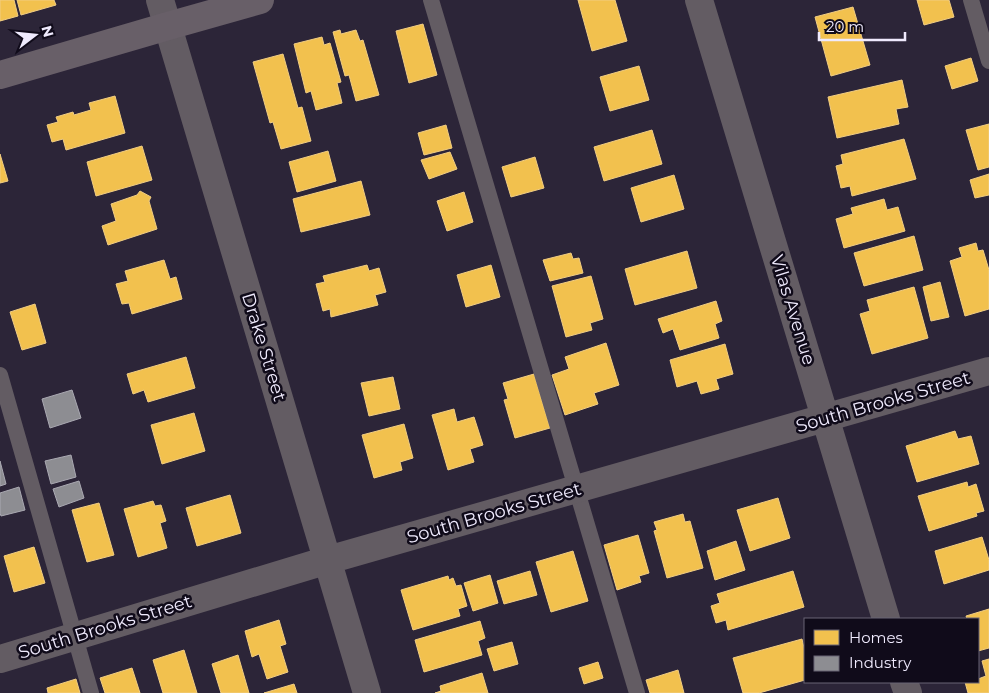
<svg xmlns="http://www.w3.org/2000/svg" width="989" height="693" viewBox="0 0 989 693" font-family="Montserrat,sans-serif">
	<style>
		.homes { fill: #f2c14e; stroke: #f1cd82 }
		.industry { fill: #8d8d92; stroke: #aaa9b2 }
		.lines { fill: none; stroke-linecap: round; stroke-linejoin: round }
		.lane { stroke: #635c63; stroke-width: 16 }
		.street { stroke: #635c63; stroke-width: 28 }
		.secondary { stroke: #685f68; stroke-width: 28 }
		.labels { text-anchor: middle; stroke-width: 5; stroke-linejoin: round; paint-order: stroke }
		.street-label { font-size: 18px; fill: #efeafd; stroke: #100b1a }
	</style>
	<rect width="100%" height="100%" fill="#2c2538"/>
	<!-- homes -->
	<path class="homes" d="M0,0H14L18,16L0,21Z
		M17,0H54L56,5L21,15Z
		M578,0H615L627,41L592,51Z
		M917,0H949L954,17L924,25Z
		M853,7L870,65L831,76L815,17Z
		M423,24L437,75L409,83L396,31Z
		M340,30L341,34L356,30L360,41L363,40L379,95L356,101L349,75L345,76L333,32Z
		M322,37L324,45L330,43L341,82L337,83L342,103L316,110L311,91L306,93L294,44Z
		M283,54L298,108L302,107L311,141L281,149L273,122L270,123L253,62Z
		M971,58L978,81L952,89L945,66Z
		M639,66L649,100L610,111L600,77Z
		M902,80L908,107L896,109L899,124L837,138L828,97Z
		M115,96L125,133L66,150L63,139L52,142L47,125L58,122L56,117L73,112L74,115L91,110L89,103Z
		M989,124V167L978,170L966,130Z
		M446,125L452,148L424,155L418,133Z
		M652,130L662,164L604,181L594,147Z
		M904,139L916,179L852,196L850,186L841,188L836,166L843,164L841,155Z
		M142,146L152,180L96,196L87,162Z
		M328,151L336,181L297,192L289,162Z
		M450,152L457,169L429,179L421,160Z
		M0,154L8,181L0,183Z
		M535,157L544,188L511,197L502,167Z
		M989,174V195L975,198L970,180Z
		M674,175L684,209L641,222L631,188Z
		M361,181L370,215L301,232L293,199Z
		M140,191L151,197L149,201L157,229L108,245L102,226L116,221L111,204L137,195Z
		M464,192L473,222L447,231L437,201Z
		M884,199L887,210L898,207L905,231L844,248L836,219L853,214L851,208Z
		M914,236L923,270L864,286L854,253Z
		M976,243L978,251L983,250L989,270V309L965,316L950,261L962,257L959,248Z
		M687,251L697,288L635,305L625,269Z
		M571,253L573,259L579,258L583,273L550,281L543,260Z
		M164,260L170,279L176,277L182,299L132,314L129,303L122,304L116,284L128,281L125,271Z
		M367,265L369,271L379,268L386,292L375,295L378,305L331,317L330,309L323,311L316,284L325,282L323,276Z
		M491,265L500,297L466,307L457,275Z
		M591,276L603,319L590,323L592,330L566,337L552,286Z
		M940,282L949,317L931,321L923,287Z
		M914,287L928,338L872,354L860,314L870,311L867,300Z
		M716,301L722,321L715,324L719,338L680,350L673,329L663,333L658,319Z
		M35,304L46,343L22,350L10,312Z
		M606,343L619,385L594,393L598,404L565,415L552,375L569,369L565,357Z
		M725,344L733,374L716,379L719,389L701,394L697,381L677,387L670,360Z
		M186,357L195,388L148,402L144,390L133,394L127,374Z
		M534,374L550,428L515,438L504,400L508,399L503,383Z
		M393,377L400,409L369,416L361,383Z
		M454,409L457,422L474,417L483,445L470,449L474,462L448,470L432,415Z
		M194,413L205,451L162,464L151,425Z
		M404,424L413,458L400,462L402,470L374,478L362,435Z
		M955,431L958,439L971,436L979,464L917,482L906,446Z
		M967,482L968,487L976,484L984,511L976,513L977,516L929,531L918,496Z
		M230,495L241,533L197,546L186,508Z
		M778,498L790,538L750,551L737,510Z
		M153,501L155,506L161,505L166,521L160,523L167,548L138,557L124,509Z
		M99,503L114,555L87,562L72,510Z
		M683,514L685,522L690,521L703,568L667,578L654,531L657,530L654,522Z
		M638,535L649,573L639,576L641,582L617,590L604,545Z
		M982,537L989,560V570L944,584L935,551Z
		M736,541L745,570L715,580L707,551Z
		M34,547L45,583L14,592L4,556Z
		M573,551L588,601L551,612L536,562Z
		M530,571L537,595L504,604L497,581Z
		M793,571L804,607L728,630L726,620L716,623L711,606L720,603L717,594Z
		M490,575L498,603L473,611L464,583Z
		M448,576L449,580L453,578L456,586L461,585L467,606L458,609L460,616L413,630L401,590Z
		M989,609V648L978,651V619H967L966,616Z
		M279,620L286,644L280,646L288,672L267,679L259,654L252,657L245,631Z
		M480,621L485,638L478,641L482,655L424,672L415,640Z
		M802,639L804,648H805V680L759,693H743L733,658Z
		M512,642L518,664L494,671L487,649Z
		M184,650L197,693H163L153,660Z
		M238,655L249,693H221L212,664Z
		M989,659V693H968L965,682H978V679L986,676L982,661Z
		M598,662L603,678L584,684L579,668Z
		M132,668L140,693H105L100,678Z
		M678,670L684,693H650L646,680Z
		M482,673L488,693H435L441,691L440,686Z
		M76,679L80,693H48L47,688Z
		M294,684L297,693H264Z"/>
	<!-- industry -->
	<path class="industry" d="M72,390L81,418L50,428L42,399Z
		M71,455L76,477L51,484L45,461Z
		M0,461L6,484L0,486Z
		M79,481L84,498L59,507L53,489Z
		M19,487L25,510L1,516L0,513V493Z"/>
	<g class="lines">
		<!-- lane -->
		<path class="lane" d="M431,0L637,693
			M971,0L989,61
			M0,375L91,693"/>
		<!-- street -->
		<path class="street" d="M160,0L367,693
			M699,0L886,619
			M0,659L328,560L989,371
			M904,682L908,693"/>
		<!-- secondary -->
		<path class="secondary" d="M0,75L168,26L260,0"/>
	</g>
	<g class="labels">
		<!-- street labels -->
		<g class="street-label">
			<text transform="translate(793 310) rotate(73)" y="6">Vilas Avenue</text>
			<text transform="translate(264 347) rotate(73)" y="6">Drake Street</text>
			<text transform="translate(883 402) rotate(-16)" y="6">South Brooks Street</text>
			<text transform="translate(494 513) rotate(-16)" y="6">South Brooks Street</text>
			<text transform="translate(105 627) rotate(-17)" y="6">South Brooks Street</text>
		</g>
	</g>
	<!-- legend -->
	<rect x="804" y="618" width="175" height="65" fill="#100b1a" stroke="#696475"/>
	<rect x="814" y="630" width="25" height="15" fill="#f2c14e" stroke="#696475"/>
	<text x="849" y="643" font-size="15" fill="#efeafd">Homes</text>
	<rect x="814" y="656" width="25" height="15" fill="#8d8d92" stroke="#696475"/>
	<text x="849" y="668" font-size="15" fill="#efeafd">Industry</text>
	<!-- north arrow -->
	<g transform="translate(35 35) rotate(74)" stroke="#100b1a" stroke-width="4" paint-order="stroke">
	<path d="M0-4L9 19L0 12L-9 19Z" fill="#efeafd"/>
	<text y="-8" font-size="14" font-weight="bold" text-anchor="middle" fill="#efeafd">N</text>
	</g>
	<!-- scale -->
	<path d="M819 32v8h86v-8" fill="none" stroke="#efeafd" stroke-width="2.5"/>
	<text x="826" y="32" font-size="15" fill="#efeafd" stroke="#100b1a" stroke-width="4" paint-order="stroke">20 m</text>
</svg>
